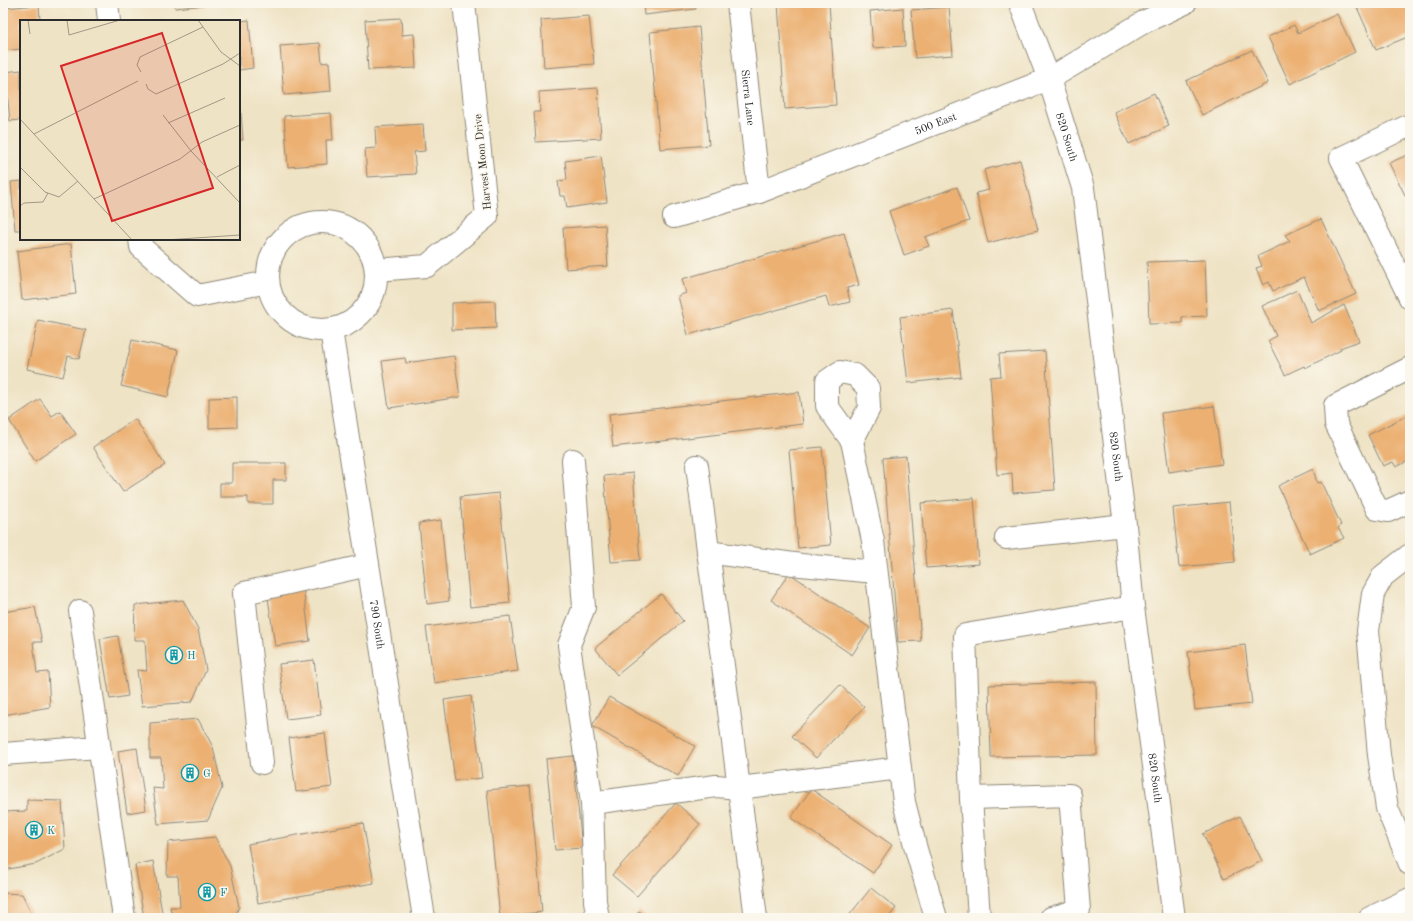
<svg xmlns="http://www.w3.org/2000/svg" width="1413" height="921" viewBox="0 0 1413 921" font-family="'Old Standard TT',serif">
	<style>
		.building { fill: #ecb072 }
		.lines { fill: none; stroke-linecap: round; stroke-linejoin: round }
		.minor-casing { stroke: #8d8778; stroke-width: 24 }
		.major-casing { stroke: #8d8778; stroke-width: 24 }
		.minor { stroke: #fff; stroke-width: 22 }
		.major { stroke: #fff; stroke-width: 22 }
		.labels { text-anchor: middle; stroke-width: 3; stroke-linejoin: round; paint-order: stroke }
		.street-label { font-size: 11px; fill: #2b2b2b; stroke: #fbf7ec }
		.culture-label { font-size: 11px; fill: #0d838f; stroke: #fbf7ec; text-anchor: start }
		.inset-road { fill: none; stroke: #a19987; stroke-width: 1 }
		.view { fill: #d62828; fill-opacity: 0.15; stroke: #d62828; stroke-width: 2 }
		.inset-edge { fill: none; stroke: #2b2b2b; stroke-width: 2 }
	</style>
	<rect width="100%" height="100%" fill="#fbf7ec"/>
	<filter id="ink" filterUnits="userSpaceOnUse"><feTurbulence type="fractalNoise" baseFrequency=".025" numOctaves="2"/><feDisplacementMap in="SourceGraphic" scale="8" xChannelSelector="R" yChannelSelector="G"/><feConvolveMatrix kernelMatrix="1 2 1 2 8 2 1 2 1" color-interpolation-filters="sRGB"/></filter>
	<filter id="wash" filterUnits="userSpaceOnUse"><feTurbulence type="fractalNoise" baseFrequency=".012" numOctaves="4" result="noise"/><feDisplacementMap in="SourceGraphic" scale="16" xChannelSelector="R" yChannelSelector="G"/><feGaussianBlur stdDeviation="0.9" result="paint"/><feColorMatrix in="noise" values="0 0 0 0 0 0 0 0 0 0 0 0 0 0 0 0 0 1.4 0 .05"/><feComposite in="paint" operator="in"/></filter>
	<g filter="url(#wash)">
		<rect width="100%" height="100%" fill="#efe3c5"/>
		<g id="blocks">
			<!-- building -->
			<path class="building" d="M174,3H207V5L175,8Z
				M643,3H695L696,9L644,15Z
				M778,3H829L836,105L785,109Z
				M1361,3H1410V20L1408,21L1410,26V36L1376,50L1356,5Z
				M39,5L40,21H21V49L3,51V8Z
				M949,7L953,55L915,58L911,10Z
				M903,8L905,46L873,48L870,11Z
				M1337,14L1355,52L1290,84L1268,37L1294,25L1298,33Z
				M589,16L594,64L544,68L541,20Z
				M401,18L402,35L414,34L416,68L368,70L365,20Z
				M249,20L253,68L239,70V21Z
				M699,27L709,145L660,149L650,32Z
				M320,43L322,63L329,62L331,91L284,95L280,46Z
				M1252,50L1268,83L1202,115L1186,81Z
				M21,70V120L10,121L5,72Z
				M598,88L601,138L536,142L534,112H540L539,92Z
				M1154,93L1169,126L1129,144L1114,112Z
				M239,99H240L243,140H239Z
				M331,113L333,140H326L327,164L288,167L284,116Z
				M423,124L425,151L414,152L416,174L367,177L365,149L376,148L375,127Z
				M1410,154V195L1406,197L1389,163Z
				M601,156L607,202L567,208L565,196H560L558,181L567,180L565,161Z
				M1020,160L1038,230L988,243L976,193L989,190L984,170Z
				M21,181V230H15L11,182Z
				M957,187L969,221L925,237L929,246L904,255L889,211Z
				M1321,219L1356,294L1319,311L1304,277L1273,291L1269,282L1263,285L1256,268L1262,266L1258,256L1290,241L1285,235Z
				M605,225L608,266L566,269L563,228Z
				M844,233L859,285L847,288L850,302L829,307L826,296L688,335L678,296L686,293L682,279Z
				M71,244L76,294L22,300L17,251Z
				M1205,260L1207,316L1182,317V323L1149,324L1147,262Z
				M1297,290L1311,323L1344,305L1359,341L1340,348L1341,350L1305,368L1304,366L1285,375L1268,341L1276,336L1262,306Z
				M495,301L496,328L452,330V303Z
				M953,310L961,377L908,383L900,317Z
				M38,320L86,330L79,359L68,356L63,377L27,369Z
				M132,340L178,350L168,397L121,386Z
				M1045,351L1055,490L1013,493L1012,473L997,475L990,377L1001,376L999,354Z
				M454,356L460,397L389,408L382,361L405,358L406,363Z
				M799,392L803,424L613,447L609,414Z
				M237,397V427L209,428V398Z
				M40,399L52,416L60,411L76,434L35,461L9,420Z
				M1214,406L1222,464L1169,472L1161,413Z
				M1410,414V460L1396,467L1393,462L1383,466L1368,435Z
				M135,419L165,465L123,492L93,447Z
				M822,447L831,545L798,548L789,450Z
				M906,456L921,641L898,642L883,458Z
				M232,463H286V480H273V504H248V497H220V483H232Z
				M1313,469L1317,483L1321,482L1341,525L1338,528L1344,538L1310,554L1278,486Z
				M633,473L640,560L611,562L604,476Z
				M499,493L510,603L470,607L460,497Z
				M974,498L979,564L926,568L921,503Z
				M1229,502L1235,562L1179,567L1173,508Z
				M441,520L449,601L427,604L419,523Z
				M789,573L870,628L852,655L771,600Z
				M303,586L310,641L275,646L267,591Z
				M661,594L683,621L617,675L595,648Z
				M183,600L198,629L206,670L192,702L142,706L137,670L147,671L145,640H134L135,605Z
				M35,607L42,642H33L37,673L48,672L50,707L3,715V612Z
				M510,616L518,671L434,683L426,627Z
				M118,636L128,696L110,699L100,639Z
				M1245,645L1252,704L1195,710L1188,652Z
				M314,660L321,715L286,719L279,664Z
				M1096,682L1097,755L991,757L989,685Z
				M840,685L864,707L816,758L792,736Z
				M471,696L482,778L455,781L444,700Z
				M609,697L695,746L678,776L592,726Z
				M198,719L213,747L222,788L208,820L158,824L153,788L163,789L161,758H150V723Z
				M325,733L332,787L296,792L289,738Z
				M137,748L146,810L127,813L118,751Z
				M573,756L582,848L555,850L546,759Z
				M530,786L542,912L500,917L487,790Z
				M811,789L892,845L873,873L791,818Z
				M27,800L62,801L65,849L36,864L3,870V812L27,811Z
				M676,803L700,824L637,896L612,875Z
				M1240,816L1262,861L1224,879L1203,834Z
				M363,823L374,883L258,903L248,844Z
				M215,837L230,866L239,907L234,918H172L170,907H180L178,876H167L168,842Z
				M153,861L163,918H144L135,865Z
				M871,888L896,908L888,918H847Z
				M3,893L22,894L34,918H3Z
				M639,911L649,918H634Z"/>
		</g>
	</g>
	<g filter="url(#ink)">
		<use href="#blocks" fill-opacity="0" stroke="#8d8778" stroke-width="1"/>
		<g class="lines">
			<defs>
				<g id="minor">
					<path d="M107,3L109,21"/>
					<path id="s1" d="M738,3L759,192"/>
					<path id="s2" d="M1020,3L1049,79L1083,188L1125,525L1133,607L1174,918"/>
					<path d="M1410,125L1341,158L1410,298"/>
					<path id="s3" d="M674,217L759,192L1049,79L1144,22L1185,3"/>
					<circle cx="322" cy="276" r="54"/>
					<path d="M140,239L141,247L197,296L268,282"/>
					<path d="M376,270L427,266L487,216L464,3"/>
					<path id="s4" d="M331,330L424,918"/>
					<path d="M1410,368L1335,406L1336,424L1377,509L1388,511L1410,501"/>
					<path d="M852,441L869,408L868,388L855,375L840,372L827,381V406L852,441L873,541L904,802L916,849L936,918"/>
					<path d="M573,460L584,607L569,645L592,803L595,901L598,918"/>
					<path d="M697,466L756,918"/>
					<path d="M1006,538L1125,525"/>
					<path d="M708,552L801,565L876,572"/>
					<path d="M1410,555L1383,576L1373,594L1368,631L1379,755L1387,808L1410,864"/>
					<path d="M80,611L124,918"/>
					<path d="M3,754L99,747"/>
					<path d="M262,763L244,593L368,565"/>
					<path d="M971,798L1070,795L1079,910L1051,918"/>
					<path d="M592,803L716,786L739,788L900,768"/>
					<path d="M979,918L971,798L965,635L1133,607"/>
				</g>
				<path id="major" d="M1370,918L1410,899"/>
			</defs>
			<!-- minor casing -->
			<use href="#minor" class="minor-casing"/>
			<!-- major casing -->
			<use href="#major" class="major-casing"/>
			<!-- minor -->
			<use href="#minor" class="minor"/>
			<!-- major -->
			<use href="#major" class="major"/>
		</g>
	</g>
	<!-- icons -->
	<defs>
		<symbol id="building-ring" viewBox="-11 -11 22 22"><circle r="9.5" fill="#fbf7ec" stroke="#0f9aa8" stroke-width="1.5"/><path d="M-4-6H4V6H1V3H-1V6H-4ZM-2.5-4.3h1.7v1.8h-1.7ZM.8-4.3h1.7v1.8H.8ZM-2.5-1h1.7V.8h-1.7ZM.8-1h1.7V.8H.8Z" fill="#0f9aa8"/></symbol>
	</defs>
	<g fill-rule="evenodd">
		<use href="#building-ring" x="164" y="645" width="20" height="20"/>
		<use href="#building-ring" x="180" y="763" width="20" height="20"/>
		<use href="#building-ring" x="24" y="820" width="20" height="20"/>
		<use href="#building-ring" x="197" y="882" width="20" height="20"/>
	</g>
	<g class="labels">
		<!-- street labels -->
		<g class="street-label">
			<text dy="4" stroke="none"><textPath href="#s1" startOffset="95">Sierra Lane</textPath></text>
			<text dy="4" stroke="none"><textPath href="#s3" startOffset="278">500 East</textPath></text>
			<text dy="4" stroke="none"><textPath href="#s2" startOffset="142">820 South</textPath></text>
			<text transform="translate(482 162) rotate(-96)" y="4">Harvest Moon Drive</text>
			<text dy="4" stroke="none"><textPath href="#s2" startOffset="466">820 South</textPath></text>
			<text dy="4" stroke="none"><textPath href="#s4" startOffset="298">790 South</textPath></text>
			<text dy="4" stroke="none"><textPath href="#s2" startOffset="790">820 South</textPath></text>
		</g>
		<!-- culture labels -->
		<g class="culture-label">
			<text x="187" y="659">H</text>
			<text x="203" y="777">G</text>
			<text x="47" y="834">K</text>
			<text x="220" y="896">F</text>
		</g>
	</g>
	<!-- overview -->
	<g transform="translate(20 20)">
		<rect width="220" height="220" fill="#efe3c5"/>
		<path class="inset-road" d="M8,0L10,14M47,0L49,15L100,0M178,0L201,32L220,46M121,52L117,45L120,37L183,7M126,64L128,69L136,74L203,44L220,33M143,95L171,131L220,183M0,99L112,220M148,103L205,78M14,114L118,61M0,147L25,172L39,177L58,161M197,157L220,145M74,179L160,139L182,122L220,105M0,186L4,183L23,182L28,173M145,220L220,215"/>
		<path class="view" d="M142,13L193,168L92,201L41,46Z"/>
		<rect width="220" height="220" class="inset-edge"/>
	</g>
	<!-- margin -->
	<rect width="1413" height="921" fill="none" stroke="#fbf7ec" stroke-width="16"/>
</svg>
